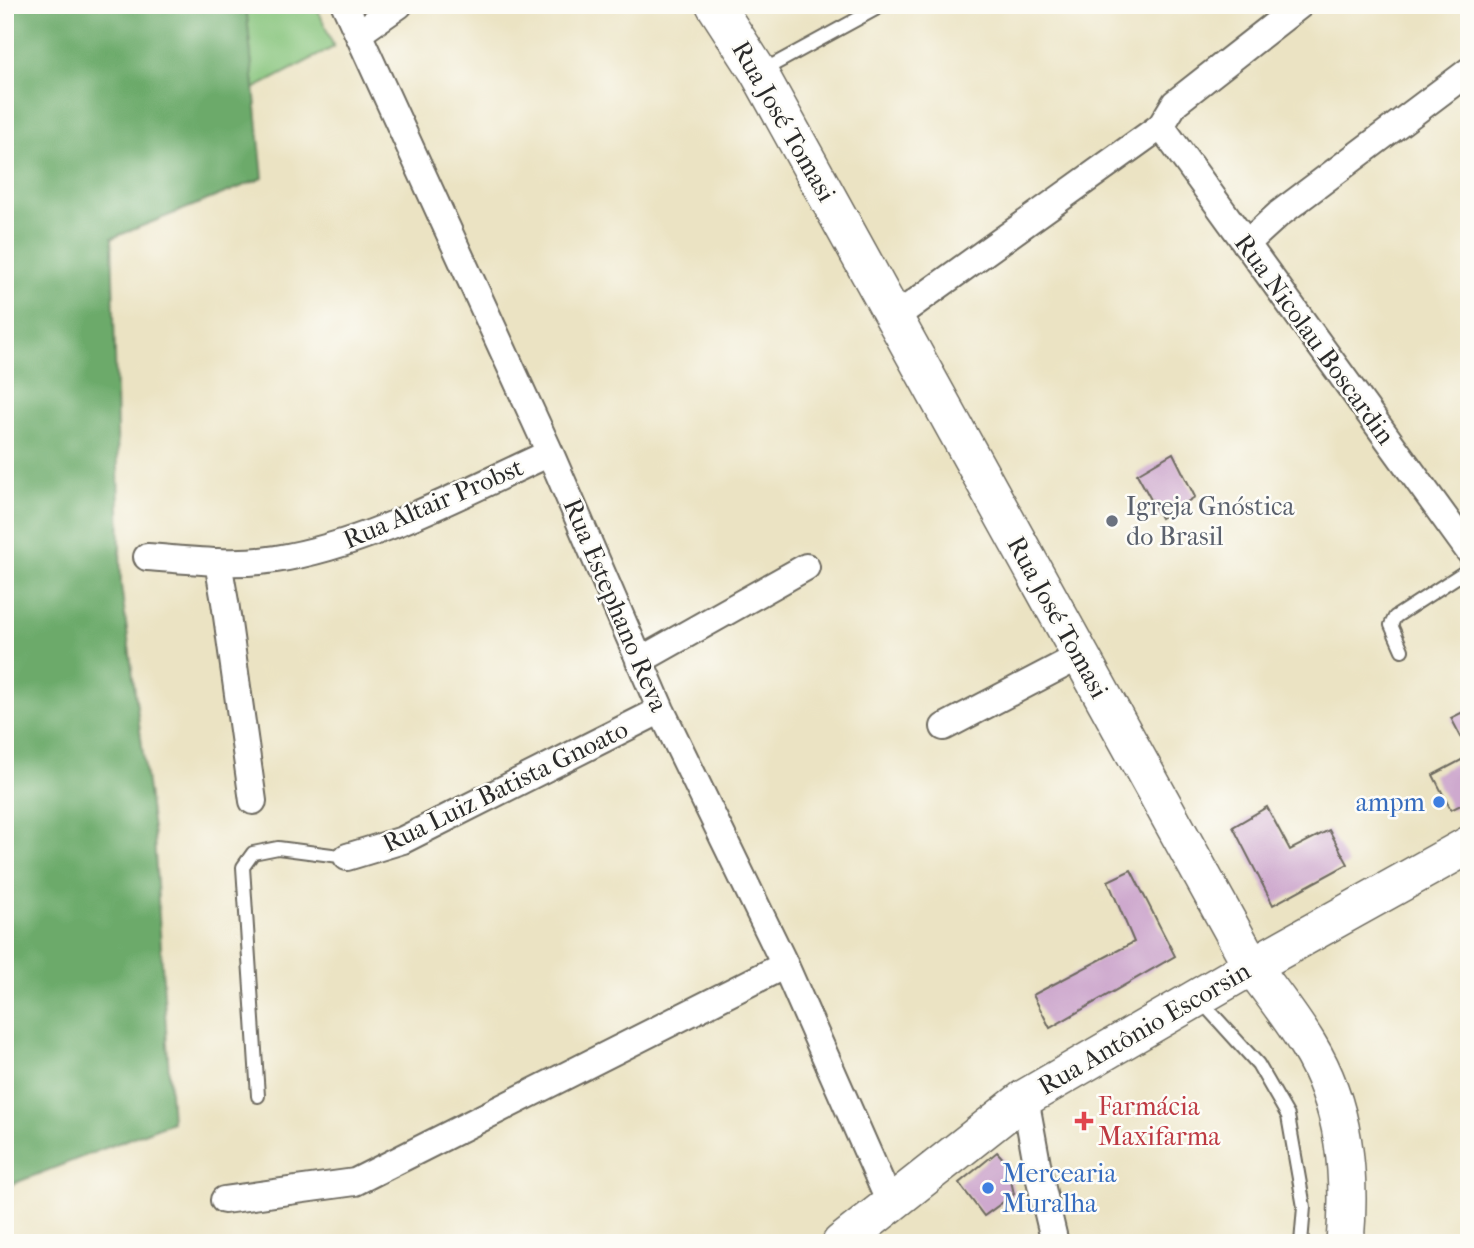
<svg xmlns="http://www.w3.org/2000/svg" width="1474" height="1248" viewBox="0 0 1474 1248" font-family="'IM FELL French Canon',serif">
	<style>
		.green { fill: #86c47b; stroke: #587853; stroke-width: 2 }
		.forest { fill: #6caa6b; stroke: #4c6a4b; stroke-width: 2 }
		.building { fill: #cea9ce }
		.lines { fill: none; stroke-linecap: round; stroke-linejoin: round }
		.lane-casing { stroke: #6e6b60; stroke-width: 16 }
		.street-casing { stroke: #6e6b60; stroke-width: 30 }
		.secondary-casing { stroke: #6e6b60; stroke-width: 40 }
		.lane { stroke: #fff; stroke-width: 12 }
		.street { stroke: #fff; stroke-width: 26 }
		.secondary { stroke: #fff; stroke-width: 37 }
		.worship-dot { fill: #6b7280; stroke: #fdfcf7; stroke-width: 2.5 }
		.shop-dot { fill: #3f7fe0; stroke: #fdfcf7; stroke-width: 2.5 }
		.health-dot { fill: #e0444e; stroke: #fdfcf7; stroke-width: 2.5 }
		.labels { text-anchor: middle; stroke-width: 5; stroke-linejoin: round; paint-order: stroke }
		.street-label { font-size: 26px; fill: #2b2b2b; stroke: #fdfcf7 }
		.worship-label { font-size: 26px; fill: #5b616d; stroke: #fdfcf7; text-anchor: start }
		.shop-label { font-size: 26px; fill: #366cbe; stroke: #fdfcf7; text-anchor: end }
		.health-label { font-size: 26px; fill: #be3a42; stroke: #fdfcf7; text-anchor: start }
	</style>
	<rect width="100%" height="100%" fill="#fdfcf7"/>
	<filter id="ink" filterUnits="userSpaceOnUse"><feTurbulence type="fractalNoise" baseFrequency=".0143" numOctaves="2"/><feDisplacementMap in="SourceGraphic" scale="14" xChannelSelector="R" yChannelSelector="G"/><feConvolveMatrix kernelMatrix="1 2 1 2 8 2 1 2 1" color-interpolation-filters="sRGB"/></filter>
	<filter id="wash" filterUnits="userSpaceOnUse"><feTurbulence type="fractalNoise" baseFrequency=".00686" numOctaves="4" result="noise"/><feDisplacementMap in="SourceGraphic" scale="28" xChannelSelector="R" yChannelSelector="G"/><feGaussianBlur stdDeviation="1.57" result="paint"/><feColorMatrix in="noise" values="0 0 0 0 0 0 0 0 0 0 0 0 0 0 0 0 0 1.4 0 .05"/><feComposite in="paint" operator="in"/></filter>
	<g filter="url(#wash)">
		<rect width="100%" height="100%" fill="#ebe3c3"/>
		<!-- green -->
		<path class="green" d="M246,5H316L334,47L254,89Z"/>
		<!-- forest -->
		<path class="forest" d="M5,5H246L263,178L112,238L121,585L154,837L172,1122L5,1187Z"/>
		<g id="blocks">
			<!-- building -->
			<path class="building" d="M1173,453L1195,497L1161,518L1137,474Z
				M1469,709V752L1451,718Z
				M1469,756V801L1451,810L1433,775Z
				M1267,807L1290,850L1329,830L1348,864L1273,905L1233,827Z
				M1131,870L1175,956L1050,1028L1033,995L1134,942L1108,881Z
				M997,1152L1007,1163L1014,1194L984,1216L959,1183Z"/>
		</g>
	</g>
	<g filter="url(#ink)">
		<use href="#blocks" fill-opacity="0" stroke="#6e6b60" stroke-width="2"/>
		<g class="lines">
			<defs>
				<path id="lane" d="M762,71L883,5
					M1402,650L1391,625L1395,617L1469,569
					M1199,999L1258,1064L1288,1116L1304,1207L1301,1243
					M258,1096L243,867L253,853L278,848L347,857"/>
				<path id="street" d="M345,5L550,453L661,710L785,965L890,1203
					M359,33L399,5
					M1161,126L1469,551
					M1246,244L1279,214L1469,71
					M895,317L1161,126L1175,103L1300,5
					M147,557C190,560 234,566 276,559C368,545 466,491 550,453
					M218,562L225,602L253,801
					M639,661L806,567
					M944,727L1080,656
					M347,857L403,840L661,710
					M1025,1098L1040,1180L1055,1243
					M224,1200L355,1182L785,965"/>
				<path id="secondary" d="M715,5L759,73L1252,966C1271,992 1291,1017 1308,1045C1345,1105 1351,1174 1345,1243
					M841,1243L1025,1098L1252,966L1469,845"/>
			</defs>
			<!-- lane casing -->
			<use href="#lane" class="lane-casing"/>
			<!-- street casing -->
			<use href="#street" class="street-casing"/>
			<!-- secondary casing -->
			<use href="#secondary" class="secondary-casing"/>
			<!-- lane -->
			<use href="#lane" class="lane"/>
			<!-- street -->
			<use href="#street" class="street"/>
			<!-- secondary -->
			<use href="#secondary" class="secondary"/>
		</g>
	</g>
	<!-- markers -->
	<circle class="worship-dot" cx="1112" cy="521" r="7"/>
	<g class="shop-dot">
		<circle cx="1439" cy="802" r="7"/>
		<circle cx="988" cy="1188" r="7"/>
	</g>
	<path class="health-dot" d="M1080.5 1110.5h7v7h7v7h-7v7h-7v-7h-7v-7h7z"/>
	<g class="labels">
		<!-- street labels -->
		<g class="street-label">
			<text transform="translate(784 121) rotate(60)" y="9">Rua José Tomasi</text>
			<text transform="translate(1315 339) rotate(54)" y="9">Rua Nicolau Boscardin</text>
			<text transform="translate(433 503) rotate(-23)" y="9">Rua Altair Probst</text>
			<text transform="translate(616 605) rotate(67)" y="9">Rua Estephano Reva</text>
			<text transform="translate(1058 617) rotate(61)" y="9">Rua José Tomasi</text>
			<text transform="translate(505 786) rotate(-26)" y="9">Rua Luiz Batista Gnoato</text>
			<text transform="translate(1144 1028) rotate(-30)" y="9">Rua Antônio Escorsin</text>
		</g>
		<!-- worship labels -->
		<g class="worship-label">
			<text x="1126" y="515">Igreja Gnóstica<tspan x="1126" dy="30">do Brasil</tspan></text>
		</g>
		<!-- shop labels -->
		<g class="shop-label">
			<text x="1425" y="811">ampm</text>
			<text x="1002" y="1182" text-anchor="start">Mercearia<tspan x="1002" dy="30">Muralha</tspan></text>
		</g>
		<!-- health labels -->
		<g class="health-label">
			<text x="1098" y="1115">Farmácia<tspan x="1098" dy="30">Maxifarma</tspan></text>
		</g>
	</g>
	<!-- margin -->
	<rect width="1474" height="1248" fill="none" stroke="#fdfcf7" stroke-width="28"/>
</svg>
